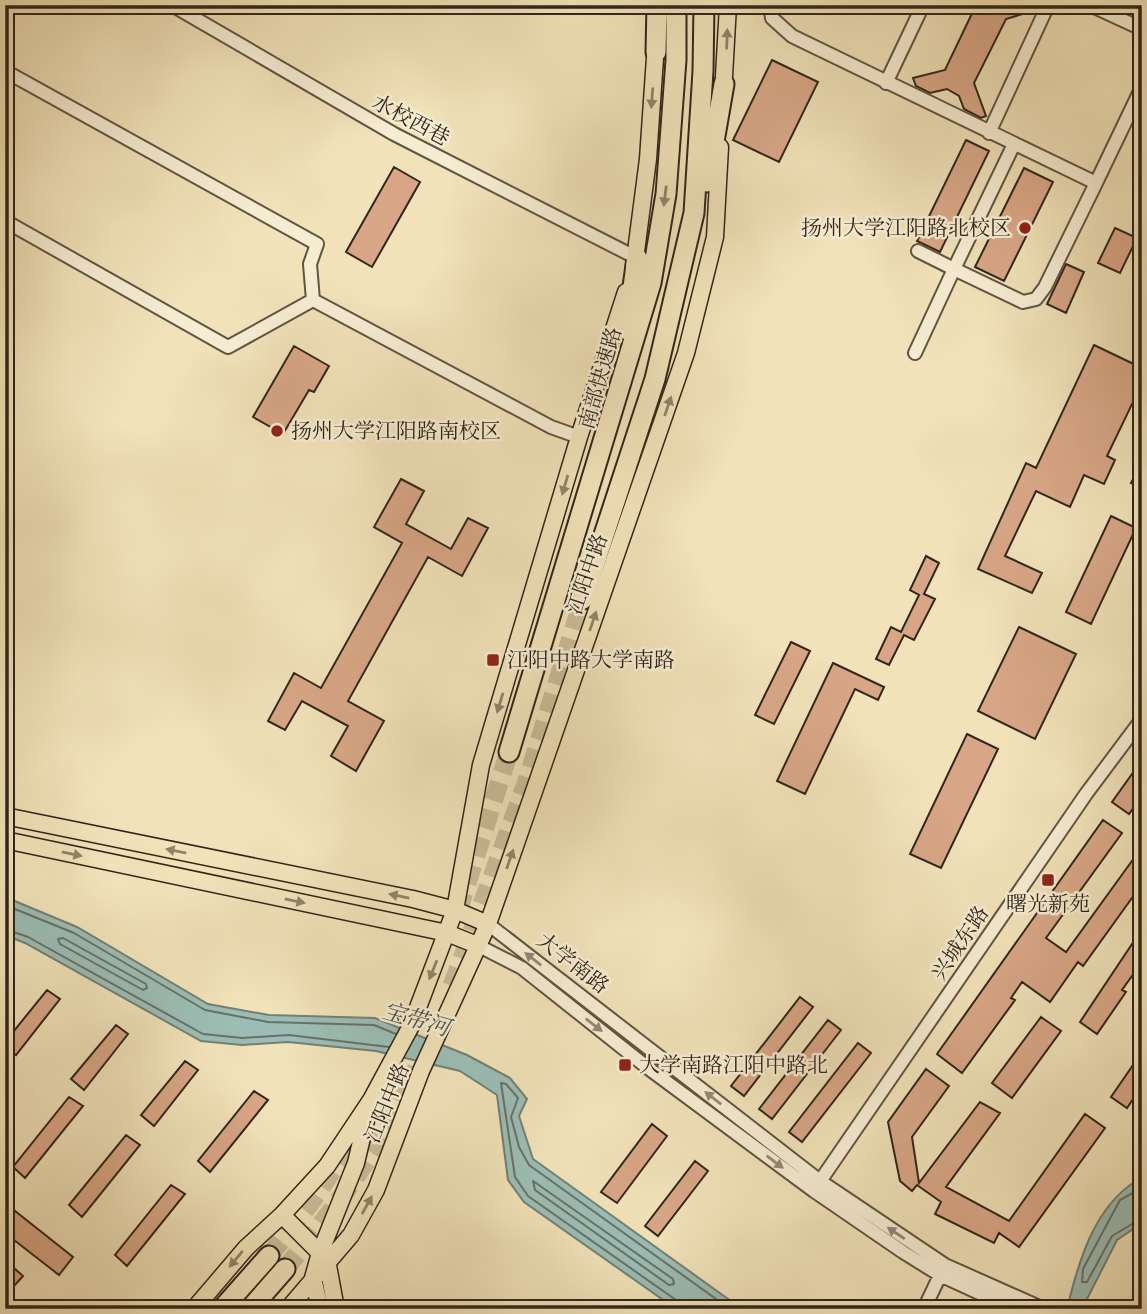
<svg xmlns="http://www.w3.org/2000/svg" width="1147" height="1314" viewBox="0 0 1147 1314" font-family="Vollkorn,'Noto Serif SC',serif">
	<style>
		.water { fill: #9cbdb5; stroke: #718177; stroke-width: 2 }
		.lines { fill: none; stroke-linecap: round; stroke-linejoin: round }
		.shore { stroke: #667268; stroke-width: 2 }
		.building { fill: #d8a686; stroke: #30261a; stroke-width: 2 }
		.highway-tunnel { stroke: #cabc99; stroke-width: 19; stroke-dasharray: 19 10; stroke-linecap: butt }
		.minor-casing { stroke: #605542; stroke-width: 16 }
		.major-casing { stroke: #30261a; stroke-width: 19 }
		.highway-casing { stroke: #30261a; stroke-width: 23 }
		.minor { stroke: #f6ecd2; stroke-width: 12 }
		.major { stroke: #f1e2b9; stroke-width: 16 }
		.highway { stroke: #f1e2b9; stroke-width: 19 }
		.oneway { fill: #90846a }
		.oneway2 { fill: #938976 }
		.poi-dot { fill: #8f2418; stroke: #f6ecd2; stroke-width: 2.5 }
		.labels { text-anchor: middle; stroke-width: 5; stroke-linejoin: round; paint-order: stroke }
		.street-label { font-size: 21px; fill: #30261a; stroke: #f6ecd2 }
		.poi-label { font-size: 21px; fill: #30261a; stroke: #f6ecd2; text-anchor: start }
		.water-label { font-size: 23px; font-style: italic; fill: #505348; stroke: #f6ecd2 }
	</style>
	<rect width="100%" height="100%" fill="#f1e2b9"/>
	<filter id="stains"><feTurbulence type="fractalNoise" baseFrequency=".00286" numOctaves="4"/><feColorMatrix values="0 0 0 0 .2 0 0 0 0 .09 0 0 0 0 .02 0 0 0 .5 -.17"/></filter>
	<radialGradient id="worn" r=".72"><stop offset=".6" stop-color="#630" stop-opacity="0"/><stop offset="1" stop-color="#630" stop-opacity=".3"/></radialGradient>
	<!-- water -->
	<path class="water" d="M5,897L77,927L208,1004L269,1015L375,1018L467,1055L510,1078L527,1099L519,1116L533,1159L742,1309H676L524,1202L508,1180L497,1095L460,1071L376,1051L288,1042L242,1045L201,1041L25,943L5,935Z
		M1136,1181H1142V1223L1117,1240L1087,1299L1085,1309H1067C1078,1263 1094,1207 1136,1181Z"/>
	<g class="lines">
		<!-- shore -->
		<path class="shore" d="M5,905L74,933L205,1010L268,1022L374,1025L396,1034
			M5,929L28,937L203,1034L242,1038L289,1035L389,1047
			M63,938L146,984L147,988L143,990L60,944L58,939Z
			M533,1181L673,1279L674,1284L669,1285L535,1190Z
			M1142,1188L1120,1200L1083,1269L1082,1282H1087L1112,1236L1142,1218
			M679,1309L676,1300L528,1196L515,1177L501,1083L506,1084L518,1098L511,1117L519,1147L529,1165L730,1309"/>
	</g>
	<!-- building -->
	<path class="building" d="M976,5H1038L1036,10L1006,19L974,83L986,116L981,118L964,109L959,96L947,89L930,93L916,86L913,78L945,70Z
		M772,60L818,82L779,162L733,140Z
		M966,140L989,151L940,252L917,241Z
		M394,167L420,182L372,267L346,252Z
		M1024,168L1053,182L1004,281L975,267Z
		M1115,228L1137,238L1120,273L1098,263Z
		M1066,264L1084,272L1066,313L1047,304Z
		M1094,345L1142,368V409L1132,404L1107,456L1115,460L1104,484L1084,475L1070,507L1036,491L1005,556L1042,573L1032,593L978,569L1026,463L1036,468Z
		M294,346L329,366L314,392L309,390L283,434L253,417Z
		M1142,462V488L1131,483Z
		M401,479L424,491L406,524L451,549L468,518L488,528L462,576L428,557L348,701L384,721L356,771L331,756L348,726L302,701L285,730L268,721L294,673L321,688L402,543L374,527Z
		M1111,516L1136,528L1091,624L1066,612Z
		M926,556L939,563L924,594L935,599L914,640L904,635L889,665L876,659L891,627L901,632L919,595L910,590Z
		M1019,627L1076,654L1035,739L978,711Z
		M791,642L810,651L774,724L755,715Z
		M833,663L884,687L878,700L855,689L805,794L777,781Z
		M967,734L998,749L941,868L910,854Z
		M1142,760V796L1129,814L1112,802Z
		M1103,820L1122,833L1046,938L1066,952L1142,847V884L1083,966L1078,962L1050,1002L1022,982L1011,998L1015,1000L962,1073L937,1054Z
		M1142,929V962L1122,990L1126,992L1097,1034L1080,1022Z
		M47,990L60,999L16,1055L5,1047V1042Z
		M800,997L813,1007L744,1096L731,1086Z
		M1041,1017L1061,1031L1012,1098L992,1083Z
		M828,1020L841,1030L772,1119L759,1109Z
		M116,1025L128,1034L84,1090L71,1079Z
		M858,1043L871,1053L802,1142L789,1132Z
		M1142,1052V1086L1127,1108L1111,1097Z
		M185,1061L198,1070L154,1126L141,1115Z
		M926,1069L949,1086L912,1137L919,1183L980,1102L1000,1113L946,1187L1009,1221L1085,1114L1105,1128L1019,1247L999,1233L994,1243L935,1214L941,1202L917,1185L912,1191L900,1181L888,1122Z
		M254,1091L268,1100L210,1172L198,1161Z
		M69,1097L83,1106L25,1178L13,1167Z
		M652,1124L667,1136L617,1203L601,1192Z
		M126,1135L140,1145L82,1217L69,1205Z
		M695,1161L708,1171L658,1236L645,1226Z
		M171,1185L185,1194L127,1266L115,1255Z
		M5,1203L73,1257L59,1275L5,1233Z
		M5,1260L23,1276L5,1296Z"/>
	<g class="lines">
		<!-- highway-tunnel -->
		<path class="highway-tunnel" d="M458,911L509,752
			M452,986L526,784L583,599
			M269,1256L312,1201L362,1126
			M285,1269C335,1208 386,1142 417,1068"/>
		<defs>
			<path id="minor" d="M172,5L394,134L637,258
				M770,5L772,18L792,36L1096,183L1142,87
				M1090,5L1142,29
				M5,71L317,244L310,264L313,300
				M886,83L923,5
				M989,133L1048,5
				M1014,144L954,269L1023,302L1036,299L1045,287L1096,183
				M5,221L228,347L313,300
				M313,300L551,427L579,437
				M915,353L954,269L918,251
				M488,924L820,1181L945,1265L1044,1309
				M477,945L522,968L648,1068L814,1191L903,1252L940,1275L1014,1309
				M816,1187L1086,794L1142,719
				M924,1309L943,1269"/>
			<path id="major" d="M723,94L728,5
				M634,267L648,159L656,43
				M5,816L413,899L455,910L488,924
				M5,840L447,933L477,945
				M282,1215L327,1260L336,1309
				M194,1309L246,1248L282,1215L327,1166L371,1100L411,1026L455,910L481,765L579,437L626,292
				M288,1309L351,1235L376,1190L421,1071L488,924L686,353L715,237L720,147
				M320,1309L313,1278L320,1253L356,1163L368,1112"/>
			<path id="highway" d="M656,52L657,5
				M707,182L724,84
				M627,330L637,258
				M583,599L655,379L694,213L703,71L704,5
				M509,752L651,283L666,194L676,60V5
				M222,1309L269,1256
				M250,1309L285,1269"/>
		</defs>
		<!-- minor casing -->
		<use href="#minor" class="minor-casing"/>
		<!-- major casing -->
		<use href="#major" class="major-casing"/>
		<!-- highway casing -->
		<use href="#highway" class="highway-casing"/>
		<!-- minor -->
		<use href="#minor" class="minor"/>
		<!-- major -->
		<use href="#major" class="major"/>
		<!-- highway -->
		<use href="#highway" class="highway"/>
	</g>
	<!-- one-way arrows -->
	<defs><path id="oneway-solid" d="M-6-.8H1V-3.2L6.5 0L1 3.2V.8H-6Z" transform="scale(1.75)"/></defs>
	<g class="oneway">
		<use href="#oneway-solid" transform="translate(727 39) rotate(-88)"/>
		<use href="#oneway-solid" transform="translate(652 98) rotate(94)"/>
		<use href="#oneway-solid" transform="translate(665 196) rotate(97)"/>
		<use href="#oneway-solid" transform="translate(668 406) rotate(-71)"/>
		<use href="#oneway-solid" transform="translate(565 485) rotate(106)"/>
		<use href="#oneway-solid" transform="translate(593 621) rotate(-71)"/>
		<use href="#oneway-solid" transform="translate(500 703) rotate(107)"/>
		<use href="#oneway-solid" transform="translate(176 851) rotate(-168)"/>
		<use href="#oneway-solid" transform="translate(72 854) rotate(12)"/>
		<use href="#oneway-solid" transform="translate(510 859) rotate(-71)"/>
		<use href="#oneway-solid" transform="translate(399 896) rotate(-168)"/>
		<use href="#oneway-solid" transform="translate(295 901) rotate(12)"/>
		<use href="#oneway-solid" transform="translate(433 970) rotate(112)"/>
		<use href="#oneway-solid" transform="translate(367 1205) rotate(-61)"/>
		<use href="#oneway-solid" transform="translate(236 1259) rotate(130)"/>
	</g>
	<g class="oneway2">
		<use href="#oneway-solid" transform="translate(533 959) rotate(-142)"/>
		<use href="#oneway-solid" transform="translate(594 1025) rotate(38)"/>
		<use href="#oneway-solid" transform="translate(713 1098) rotate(-142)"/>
		<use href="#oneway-solid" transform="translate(775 1162) rotate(37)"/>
		<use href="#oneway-solid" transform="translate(896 1233) rotate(-146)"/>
	</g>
	<!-- markers -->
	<g class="poi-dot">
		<circle cx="1025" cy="228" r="7"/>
		<circle cx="277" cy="431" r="7"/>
		<rect x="486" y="653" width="14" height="14" rx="3.5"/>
		<rect x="1041" y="873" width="14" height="14" rx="3.5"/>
		<rect x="618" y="1058" width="14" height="14" rx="3.5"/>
	</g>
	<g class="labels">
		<!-- street labels -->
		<g class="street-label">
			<text transform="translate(411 120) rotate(28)" y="7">水校西巷</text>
			<text transform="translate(600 378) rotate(-74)" y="7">南部快速路</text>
			<text transform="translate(587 574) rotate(-71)" y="7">江阳中路</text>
			<text transform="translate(960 943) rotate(-56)" y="7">兴城东路</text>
			<text transform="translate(573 963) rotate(38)" y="7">大学南路</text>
			<text transform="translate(387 1103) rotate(-68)" y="7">江阳中路</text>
		</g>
		<!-- poi labels -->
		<g class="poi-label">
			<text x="1011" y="235" text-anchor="end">扬州大学江阳路北校区</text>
			<text x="291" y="438">扬州大学江阳路南校区</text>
			<text x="507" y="667">江阳中路大学南路</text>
			<text x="1048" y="911" text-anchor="middle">曙光新苑</text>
			<text x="639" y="1072">大学南路江阳中路北</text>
		</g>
		<!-- water labels -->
		<g class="water-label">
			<text transform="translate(416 1019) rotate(16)" y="8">宝带河</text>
		</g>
	</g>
	<!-- margin -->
	<rect width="1147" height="1314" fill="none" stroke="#f1e2b9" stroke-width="28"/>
	<rect x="7" y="7" width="1133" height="1300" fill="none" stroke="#30261a" stroke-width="3.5"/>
	<rect x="14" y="14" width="1119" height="1286" fill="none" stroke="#30261a" stroke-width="2"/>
	<rect width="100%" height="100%" filter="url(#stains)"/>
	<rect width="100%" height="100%" fill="url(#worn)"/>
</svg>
